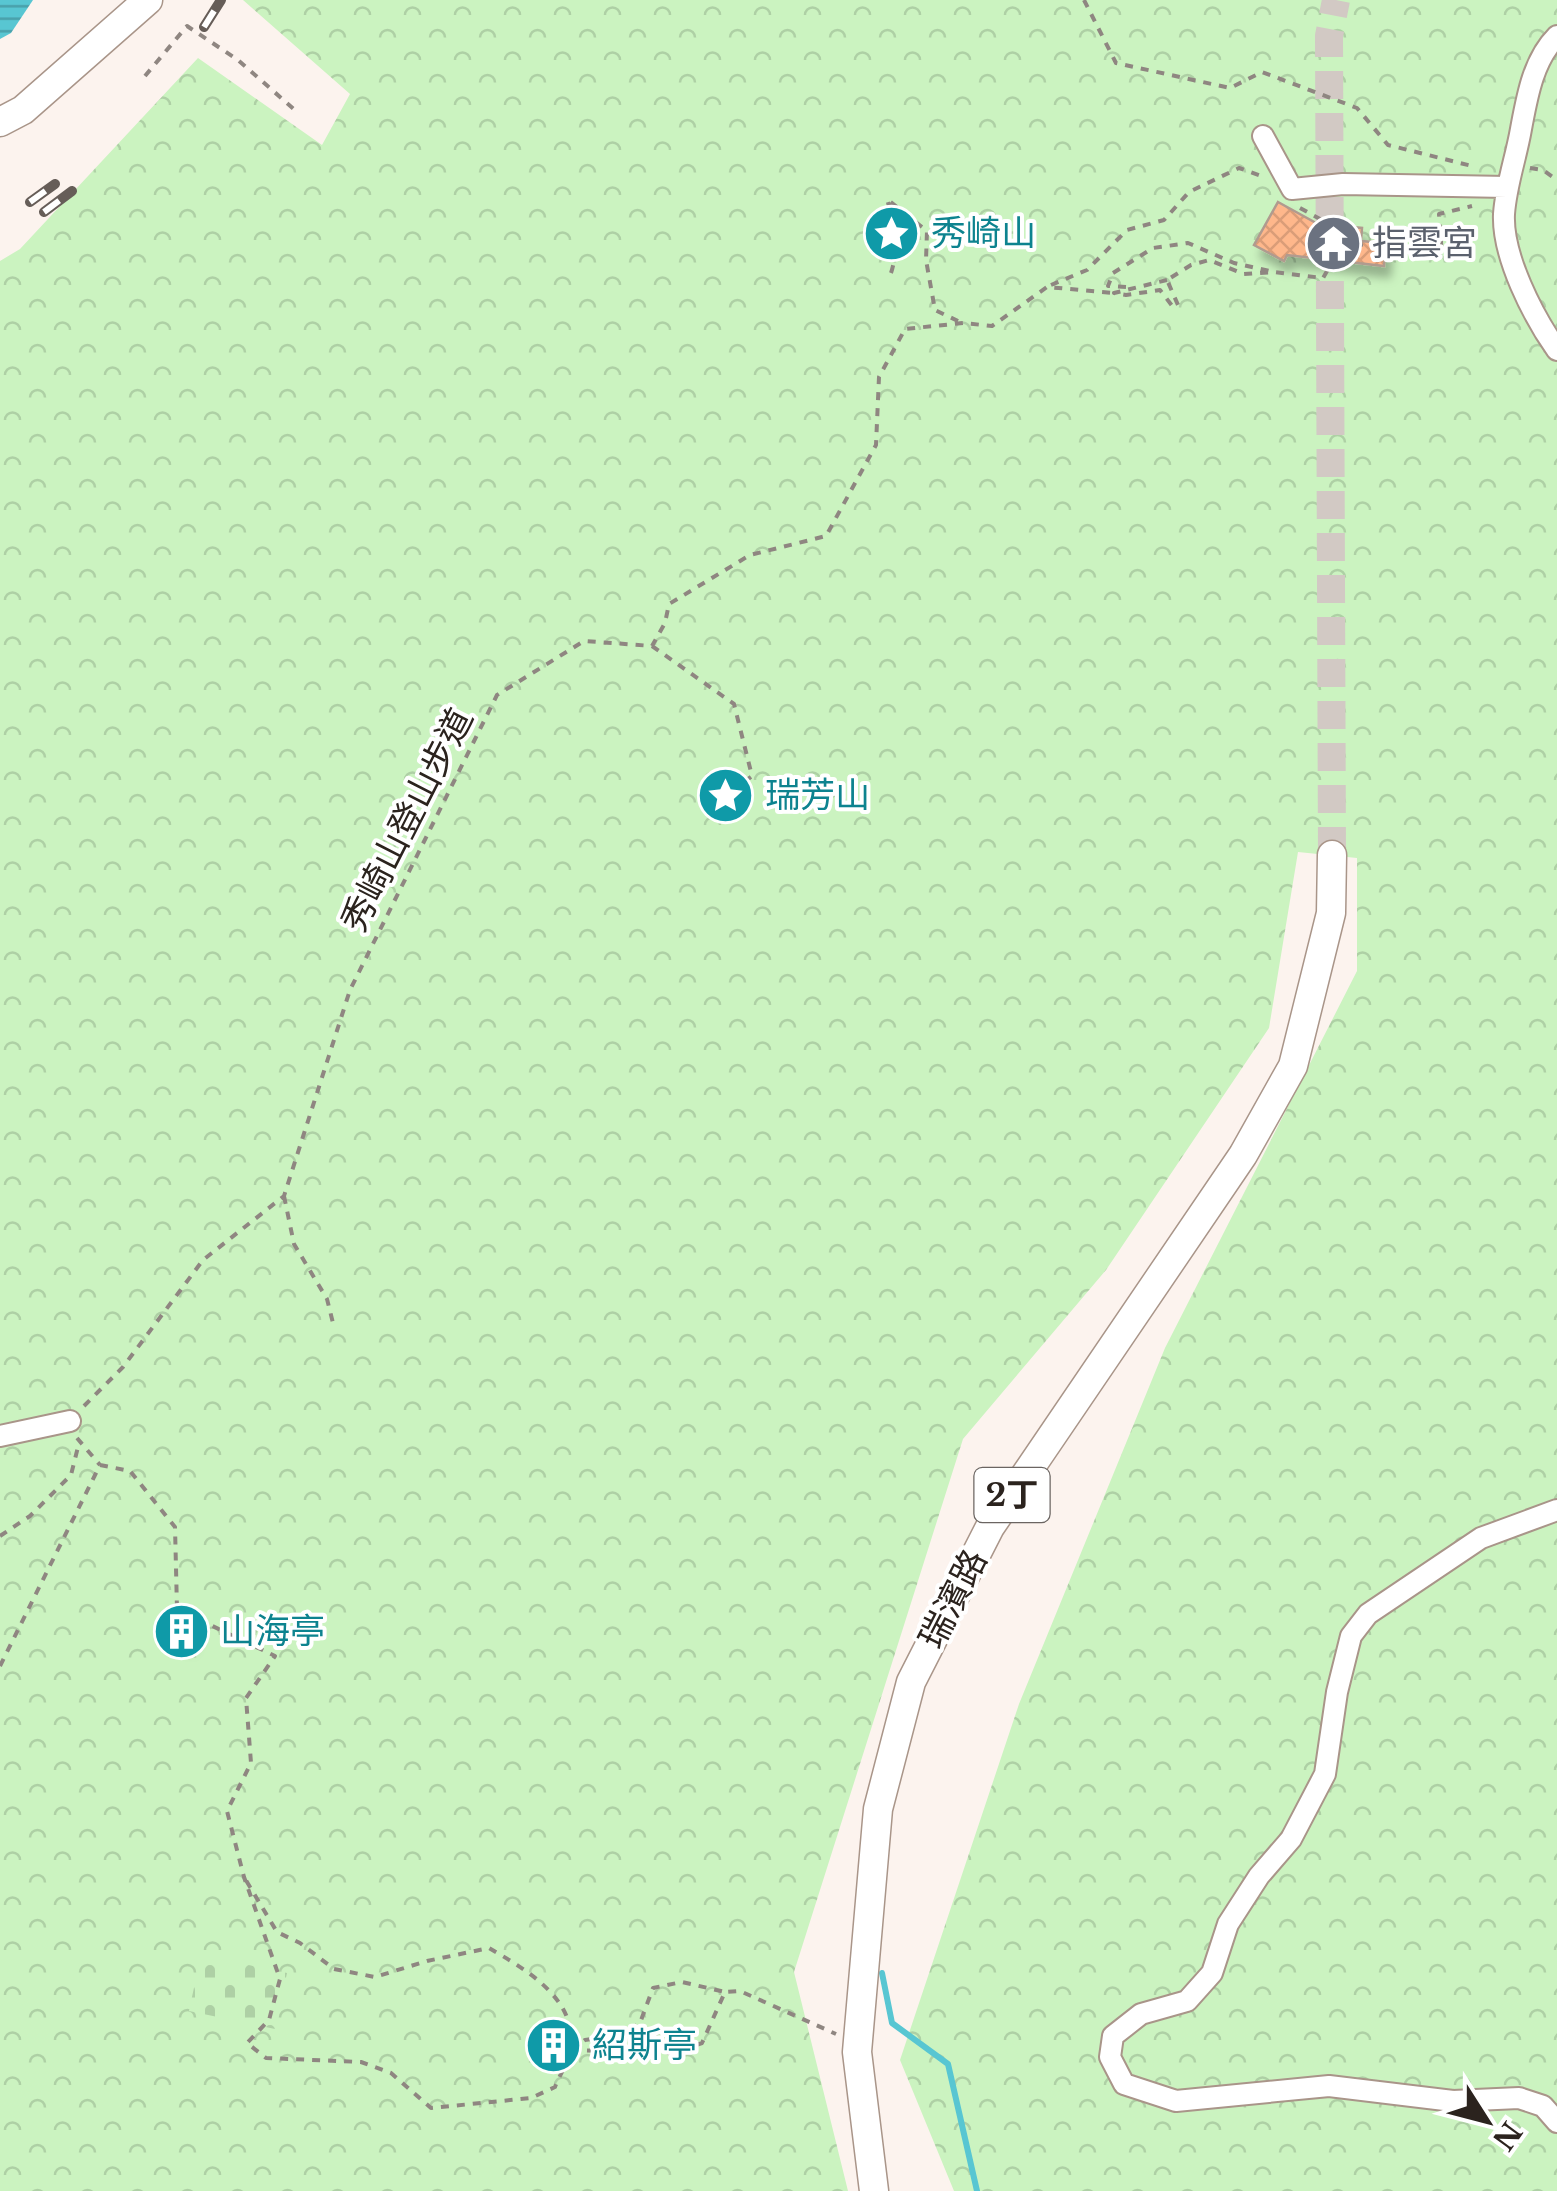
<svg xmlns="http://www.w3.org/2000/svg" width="1557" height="2191" viewBox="0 0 1557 2191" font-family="'Libre Baskerville','Noto Sans TC',serif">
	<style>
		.forest { fill: url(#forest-crowns) }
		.cemetery { fill: url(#cemetery-stones) }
		.water { fill: url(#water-rules) }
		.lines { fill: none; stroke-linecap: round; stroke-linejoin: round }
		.stream { stroke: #58c6d2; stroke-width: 6 }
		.building { fill: url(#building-cross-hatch); stroke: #b09b8f; stroke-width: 2.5; filter: url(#shadow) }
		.major-tunnel { stroke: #d2c9c4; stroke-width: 28; stroke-dasharray: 28 14; stroke-linecap: butt }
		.minor-casing { stroke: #a99589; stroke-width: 24 }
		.major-casing { stroke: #a99589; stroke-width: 31 }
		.path { stroke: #8f8681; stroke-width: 4; stroke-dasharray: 8 8; stroke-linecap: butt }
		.minor { stroke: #fff; stroke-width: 20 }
		.major { stroke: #fff; stroke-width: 28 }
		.rail-casing { stroke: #665d58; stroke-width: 10 }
		.rail { stroke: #fff; stroke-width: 6; stroke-dasharray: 19; stroke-linecap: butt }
		.labels { text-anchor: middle; stroke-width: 8; stroke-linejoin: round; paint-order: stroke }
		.shield { fill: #fff; stroke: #6b6562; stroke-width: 2.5 }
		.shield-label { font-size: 32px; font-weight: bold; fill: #2b231e }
		.culture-label { font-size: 35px; fill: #0d838f; stroke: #fff; text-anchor: start }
		.worship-label { font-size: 35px; fill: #5b616d; stroke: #fff; text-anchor: start }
		.street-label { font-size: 35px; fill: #2b231e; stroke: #fff }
	</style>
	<defs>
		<pattern id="forest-crowns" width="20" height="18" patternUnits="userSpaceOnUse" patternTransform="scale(2.5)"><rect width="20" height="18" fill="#cbf3c0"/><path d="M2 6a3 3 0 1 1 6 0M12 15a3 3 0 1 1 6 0" fill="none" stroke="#aed0a5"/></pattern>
		<pattern id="cemetery-stones" width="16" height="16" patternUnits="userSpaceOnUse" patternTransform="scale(2.5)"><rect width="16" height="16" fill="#cbf3c0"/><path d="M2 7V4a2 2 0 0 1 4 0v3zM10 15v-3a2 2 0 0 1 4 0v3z" fill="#aed0a5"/></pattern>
		<pattern id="water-rules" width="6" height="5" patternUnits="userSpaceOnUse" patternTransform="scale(2.5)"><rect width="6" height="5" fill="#58c6d2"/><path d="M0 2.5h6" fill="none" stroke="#49a0aa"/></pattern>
		<pattern id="building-cross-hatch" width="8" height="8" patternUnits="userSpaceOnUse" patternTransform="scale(2.5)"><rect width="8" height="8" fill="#feb78b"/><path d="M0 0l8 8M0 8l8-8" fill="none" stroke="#da9d78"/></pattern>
		<filter id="shadow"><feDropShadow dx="6" dy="11" stdDeviation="5" flood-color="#0004"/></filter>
	</defs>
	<rect width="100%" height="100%" fill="#fcf3ee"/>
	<!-- forest -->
	<path class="forest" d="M243,0H1557V2191H954L900,2060L1019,1704L1165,1348L1357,971V858L1298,852L1269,1028L1106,1270L963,1439L794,1972L848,2191H0V261L20,249L198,58L322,145L350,94Z"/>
	<!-- cemetery -->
	<path class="cemetery" d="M201,1955L287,1973L275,2029L189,2011Z"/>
	<!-- water -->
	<path class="water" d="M0,0H33L11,33L0,39Z"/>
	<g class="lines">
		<!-- stream -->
		<path class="stream" d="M882,1973L892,2023L948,2064L977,2191"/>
	</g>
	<!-- building -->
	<path class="building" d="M1278,202L1318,224L1362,228L1361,241L1386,243L1384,266L1287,255L1284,261L1254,245Z
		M177,1620L192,1627L186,1641L171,1634Z
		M545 2045a8 8 0 1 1 16 0a8 8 0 1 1-16 0Z"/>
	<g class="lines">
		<!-- major-tunnel -->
		<path class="major-tunnel" d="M1332,855L1329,36L1336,0"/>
		<defs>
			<path id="minor" d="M1557,36C1533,60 1527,97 1521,129C1516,158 1506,185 1504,214C1502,256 1533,316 1557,350
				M1263,136L1292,189L1343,184L1507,187
				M0,1436L70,1421
				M1557,1510L1481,1538L1368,1614L1351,1636L1337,1692L1325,1774L1291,1839L1259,1876L1228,1924L1212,1973L1187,2001L1141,2014L1113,2036L1110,2057L1124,2084L1176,2101L1329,2086L1453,2101L1519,2098L1543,2106L1557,2122"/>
			<path id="major" d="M0,122L23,110L148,0
				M874,2191L857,2052L878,1809L911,1682L990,1527L1243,1155L1293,1066L1331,913L1332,855"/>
		</defs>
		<!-- minor casing -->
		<use href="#minor" class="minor-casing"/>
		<!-- major casing -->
		<use href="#major" class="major-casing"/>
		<!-- path -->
		<path class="path" d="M1084,0L1116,63L1230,88L1262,72L1357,108L1388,145L1472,166
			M145,76L187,26L238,60L296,111
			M1530,168L1543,170L1557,180
			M1300,208L1320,219L1339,250
			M891,273C899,249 894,223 887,199L927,231L926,260L935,310L958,321
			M1167,280L1114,293L1126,295L1160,290L1173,307L1178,305L1167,280L1191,265L1209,260L1244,274L1274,272L1323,278L1339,250C1378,237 1404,247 1442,256L1439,214L1472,206
			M1051,285L1087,270L1127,230L1164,220L1189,192L1239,168L1261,176
			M1126,287L1108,286L1113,273L1153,248L1188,243L1234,263L1270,271
			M652,646L734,704L752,776L739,786L738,795
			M284,1196L294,1244L327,1299L333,1323
			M84,1406L123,1367L203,1260L284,1196L350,990L497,695L584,641L652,646L665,623L669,604L750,555L826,536L876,445L879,377L905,329L963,323L992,326L1047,287L1114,293
			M77,1438L100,1465
			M100,1465L130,1471L175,1527L177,1609L275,1656L246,1698L251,1763L227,1811L244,1877L280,1979L269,2020L247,2043L266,2058L361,2062L391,2073L431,2108L531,2098L555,2087C559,2076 568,2063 570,2051C580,2000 525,1969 489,1948L427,1961L375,1977L334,1969L300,1943L277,1932L244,1877
			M0,1536L30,1516L71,1475L79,1443
			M177,1609V1620
			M0,1666L100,1465
			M571,2050L675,2053L702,2043L725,1992L740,1991L836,2034
			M571,2050L585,2040L621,2035L640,2023L653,1988L682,1982L725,1992"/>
		<!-- minor -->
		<use href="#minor" class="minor"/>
		<!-- major -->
		<use href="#major" class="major"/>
		<defs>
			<path id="rail" d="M204,27L221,0
				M30,202L55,184
				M44,212L72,191"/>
		</defs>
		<!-- rail casing -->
		<use href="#rail" class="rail-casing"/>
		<!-- rail -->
		<use href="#rail" class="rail"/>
	</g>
	<!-- icons -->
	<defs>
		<symbol id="sight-disc" viewBox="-11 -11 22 22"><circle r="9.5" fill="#0f9aa8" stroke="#fff"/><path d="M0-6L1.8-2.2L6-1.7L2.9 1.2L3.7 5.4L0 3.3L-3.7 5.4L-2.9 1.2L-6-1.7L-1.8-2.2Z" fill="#fff"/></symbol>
		<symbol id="temple-disc" viewBox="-11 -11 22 22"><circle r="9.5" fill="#6b7280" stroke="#fff"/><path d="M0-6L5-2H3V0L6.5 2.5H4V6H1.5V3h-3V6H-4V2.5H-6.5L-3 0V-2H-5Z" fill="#fff"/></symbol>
		<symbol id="building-disc" viewBox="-11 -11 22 22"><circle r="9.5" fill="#0f9aa8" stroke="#fff"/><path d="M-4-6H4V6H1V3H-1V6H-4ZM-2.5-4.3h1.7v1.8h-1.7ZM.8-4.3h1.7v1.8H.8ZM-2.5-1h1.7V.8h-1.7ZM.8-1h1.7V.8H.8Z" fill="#fff"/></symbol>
	</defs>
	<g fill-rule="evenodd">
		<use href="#sight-disc" x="860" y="202" width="63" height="63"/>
		<use href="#temple-disc" x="1302" y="212" width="63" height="63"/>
		<use href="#sight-disc" x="694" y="764" width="63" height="63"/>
		<use href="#building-disc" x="150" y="1600" width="63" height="63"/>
		<use href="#building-disc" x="522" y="2014" width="63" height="63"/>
	</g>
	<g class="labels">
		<!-- shield labels -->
		<rect class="shield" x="974.5" y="1468" width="75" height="54" rx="8"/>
		<g class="shield-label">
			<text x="1012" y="1506">2丁</text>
		</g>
		<!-- culture labels -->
		<g class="culture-label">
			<text x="931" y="245">秀崎山</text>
			<text x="765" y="807">瑞芳山</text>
			<text x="220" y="1643">山海亭</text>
			<text x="592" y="2057">紹斯亭</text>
		</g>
		<!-- worship labels -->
		<g class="worship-label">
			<text x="1372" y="255">指雲宮</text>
		</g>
		<!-- street labels -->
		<g class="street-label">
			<text transform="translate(407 820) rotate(-63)" y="12">秀崎山登山步道</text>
			<text transform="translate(953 1599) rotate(-63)" y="12">瑞濱路</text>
		</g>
	</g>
	<!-- north arrow -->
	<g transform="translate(1487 2121) rotate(126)" stroke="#ffffff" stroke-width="8" paint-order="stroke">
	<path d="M0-8L18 38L0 25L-18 38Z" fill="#2b231e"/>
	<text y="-15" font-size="28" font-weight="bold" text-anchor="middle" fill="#2b231e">N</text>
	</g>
</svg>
